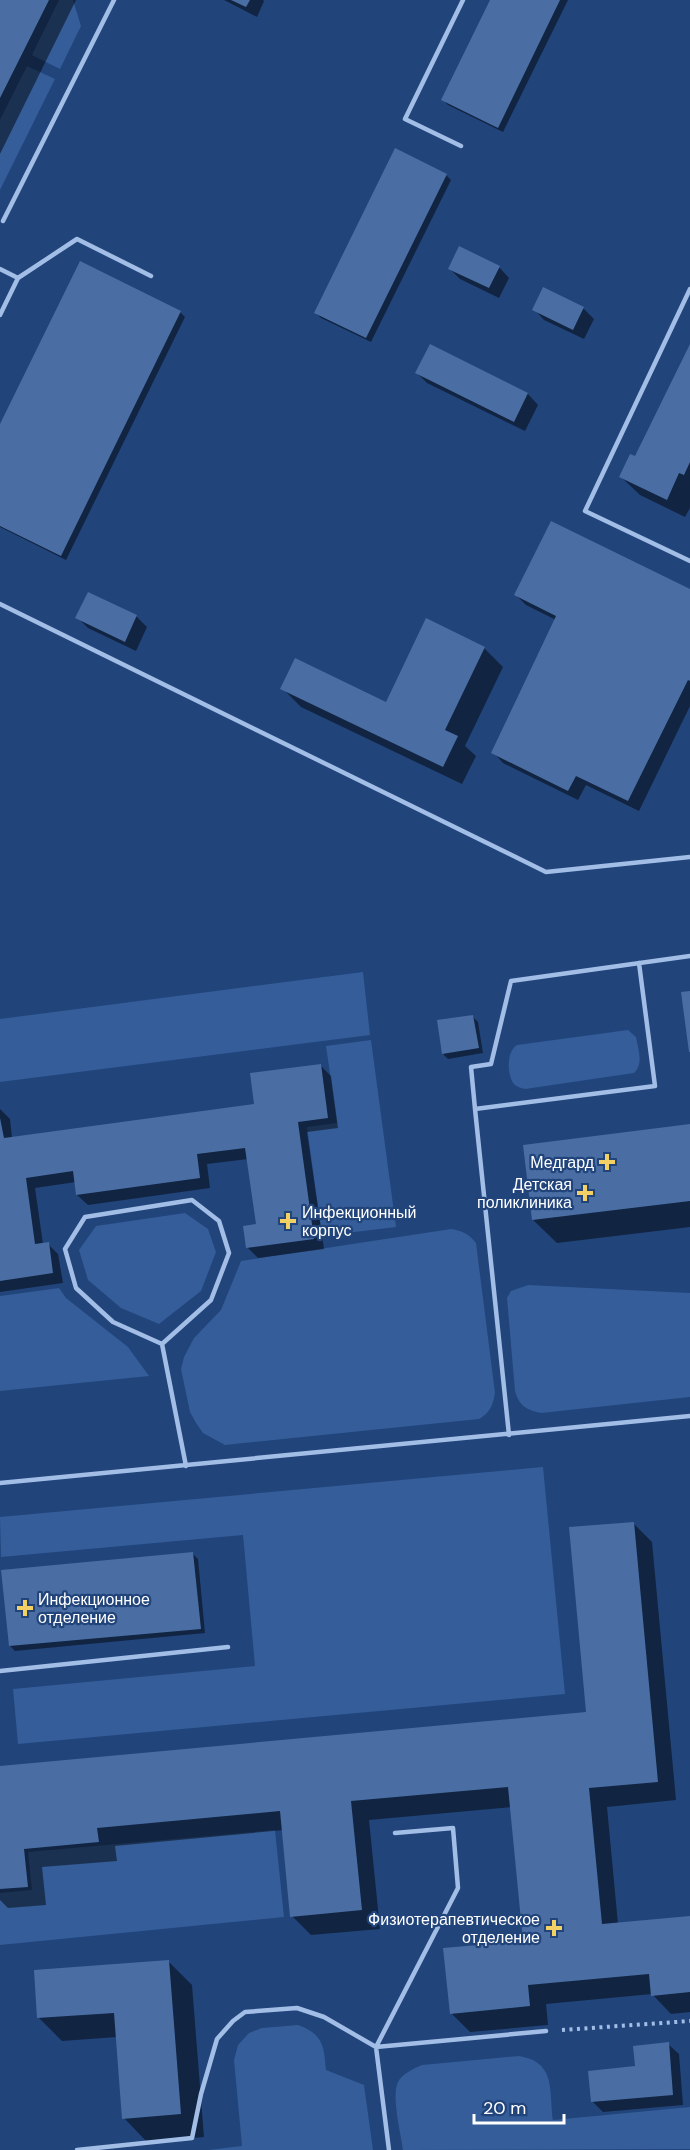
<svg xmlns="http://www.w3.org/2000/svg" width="690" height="2150" viewBox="0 0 690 2150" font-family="'DM Sans',sans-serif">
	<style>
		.green { fill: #345d99 }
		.shadow { fill: #0007 }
		.building { fill: #4a6ea4 }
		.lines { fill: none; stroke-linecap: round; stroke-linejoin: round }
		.path { stroke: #a3bee6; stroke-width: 4; stroke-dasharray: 3 4.5; stroke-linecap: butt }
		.lane { stroke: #a3bee6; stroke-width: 4.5 }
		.poi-dot { fill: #f2d065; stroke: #21447b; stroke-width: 2 }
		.labels { text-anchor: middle; stroke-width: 4.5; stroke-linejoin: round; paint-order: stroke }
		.poi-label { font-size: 16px; fill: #fff; stroke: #21447b; text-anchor: end }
	</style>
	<rect width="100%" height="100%" fill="#21447b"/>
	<!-- green -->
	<path class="green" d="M59,0H73L81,26L60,69L32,55Z
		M27,66L55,79L0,190V120Z
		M363,972L370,1035L0,1082V1019Z
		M628,1030L636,1037C638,1049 644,1064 634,1073L525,1089C520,1088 514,1086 512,1081C507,1071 507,1051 517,1045Z
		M371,1040L396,1227L322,1236L307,1127L337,1123L326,1046Z
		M185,1213L208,1229L216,1252L201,1291L159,1324L121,1308L88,1280L79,1250L96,1226Z
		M451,1229C463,1231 469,1234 476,1243L495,1393C493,1405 490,1413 479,1419L225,1445L203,1433L196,1423L190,1412L181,1369L184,1357L194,1338L221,1310L241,1261Z
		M528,1285L690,1293V1397L541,1413C527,1410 519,1406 515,1391L507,1298L511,1291Z
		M59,1288L66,1298L128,1347L149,1376L0,1391V1296Z
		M543,1467L565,1694L18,1744L13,1689L255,1666L243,1535L1,1557L0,1517Z
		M275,1830L284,1917L0,1945V1893L32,1890L28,1852Z
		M298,2025C323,2034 324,2046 326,2070L364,2085L373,2150H208L242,2146L234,2060L238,2045L249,2033L262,2028Z
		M519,2056C556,2062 549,2090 553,2120L690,2107V2149L403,2150C401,2134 391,2096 398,2082C403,2073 413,2069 422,2065Z"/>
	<!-- shadow -->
	<path class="shadow" d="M0,0H76L0,154Z
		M224,0H263L264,1L257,17Z
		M492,0H568L503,132L448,105L443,100Z
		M446,175L451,180L371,342L321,318L316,313Z
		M499,267L509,278L499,298L460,279L449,268Z
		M544,289L583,308L594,319L584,339L544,320L534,309Z
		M180,312L185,317L66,560L0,527V427Z
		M430,346L528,394L538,405L525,431L427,383L417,373Z
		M690,348V508L685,517L640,495L621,477L636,458Z
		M690,591V706L639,811L586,785L578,800L503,763L493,752L556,620L526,605L516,595Z
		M88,594L137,617L147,627L136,651L88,628L77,617Z
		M484,648L503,667L465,746L476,756L462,784L301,707L282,688L386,704Z
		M473,1017L478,1022L483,1053L448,1059L443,1054Z
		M320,1065L331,1076L338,1128L307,1132L324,1249L258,1258L247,1247L258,1225L248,1159L207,1164L210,1188L88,1205L77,1195L76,1182L35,1188L43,1244H48L58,1254L63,1283L0,1292V1109L10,1119L12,1138L256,1105Z
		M690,1126V1227L557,1243L533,1220Z
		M633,1523L652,1542L676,1800L607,1807L618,1924L690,1917V2012L671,2014L652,1994L546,2004L548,2025L470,2032L451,2013L525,1942L512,1807L369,1820L380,1929L311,1935L292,1916L284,1830L115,1846L117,1861L42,1867L46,1905L8,1908L0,1900V1767L588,1713Z
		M193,1554L198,1559L205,1633L15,1651L10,1646Z
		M168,1961L192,1985L204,2137L147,2142L124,2118L117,2037L62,2041L39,2018Z
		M668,2044L679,2054L683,2105L603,2112L592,2101Z"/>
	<!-- building -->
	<path class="building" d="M0,0H49L0,98Z
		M231,0H250L246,7Z
		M490,0H560L498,128L441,100Z
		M395,148L447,174L366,338L314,313Z
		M459,246L500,266L489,288L448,269Z
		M80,261L181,311L61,556L0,526V424Z
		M543,287L584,307L573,330L532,310Z
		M430,344L528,393L514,422L415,373Z
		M690,344V462L684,475L679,473L667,500L619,477L630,454L635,456Z
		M551,521L690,589V681L688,680L628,801L576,776L568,791L491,753L556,616L514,595Z
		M88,592L137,615L125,642L75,618Z
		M426,618L485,647L445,730L458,736L443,767L280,689L295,658L386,702Z
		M690,991V1052H689L681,992Z
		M473,1015L479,1048L442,1054L437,1020Z
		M321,1064L328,1118L298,1122L314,1239L246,1248L243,1226L256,1224L245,1148L197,1154L200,1178L76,1195L73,1171L26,1178L35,1244L49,1242L53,1273L0,1281V1118L4,1138L254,1104L250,1073Z
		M690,1124V1201L532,1220L523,1145Z
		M634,1522L658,1782L589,1788L602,1924L690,1916V1992L651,1996L649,1974L528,1985L530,2006L450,2014L443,1948L523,1941L508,1787L351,1801L362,1910L290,1917L280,1811L97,1828L99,1842L24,1849L28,1887L0,1889V1766L586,1712L569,1527Z
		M193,1552L201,1629L9,1646L1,1570Z
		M169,1960L181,2114L122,2119L114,2013L37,2018L34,1970Z
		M669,2042L673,2095L591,2102L588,2071L635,2066L633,2046Z"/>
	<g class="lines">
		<!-- path -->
		<path class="path" d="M562,2030L690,2021"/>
		<!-- lane -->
		<path class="lane" d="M461,146L405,119L463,0
			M3,221L114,0
			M0,269L18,278L0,315
			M18,278L77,239L151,276
			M690,289L585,511L690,561
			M0,604L546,872L690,857
			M639,963L655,1086L475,1109L471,1067L491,1064L511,981L690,956
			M475,1109L509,1435
			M162,1344L113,1322L76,1288L65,1249L85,1217L192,1200L219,1221L229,1253L211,1300L162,1344L186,1466
			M0,1483L690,1416
			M0,1671L228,1647
			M77,2150L192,2138L201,2094L217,2039L233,2021L245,2012L297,2008L324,2017L376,2047L458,1888L453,1828L395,1833
			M389,2150L376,2047L546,2031"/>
	</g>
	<!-- markers -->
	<g class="poi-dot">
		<path d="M604 1153h6v6h6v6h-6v6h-6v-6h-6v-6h6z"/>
		<path d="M582 1184h6v6h6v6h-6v6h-6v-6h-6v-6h6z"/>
		<path d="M285 1212h6v6h6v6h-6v6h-6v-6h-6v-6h6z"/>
		<path d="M22 1599h6v6h6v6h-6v6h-6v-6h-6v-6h6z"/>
		<path d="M551 1919h6v6h6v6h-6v6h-6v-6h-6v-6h6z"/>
	</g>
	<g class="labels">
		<!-- poi labels -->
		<g class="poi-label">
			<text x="594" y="1168">Медгард</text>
			<text x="572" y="1190">Детская<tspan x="572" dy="18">поликлиника</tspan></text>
			<text x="302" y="1218" text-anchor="start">Инфекционный<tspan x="302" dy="18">корпус</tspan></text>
			<text x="38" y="1605" text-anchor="start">Инфекционное<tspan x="38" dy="18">отделение</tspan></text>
			<text x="540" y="1925">Физиотерапевтическое<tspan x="540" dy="18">отделение</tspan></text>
		</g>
	</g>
	<!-- scale -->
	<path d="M474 2114v9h90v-9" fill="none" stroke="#ffffff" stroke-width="3"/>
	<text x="483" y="2114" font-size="18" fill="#ffffff" stroke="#21447b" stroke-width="4.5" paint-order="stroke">20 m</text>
</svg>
